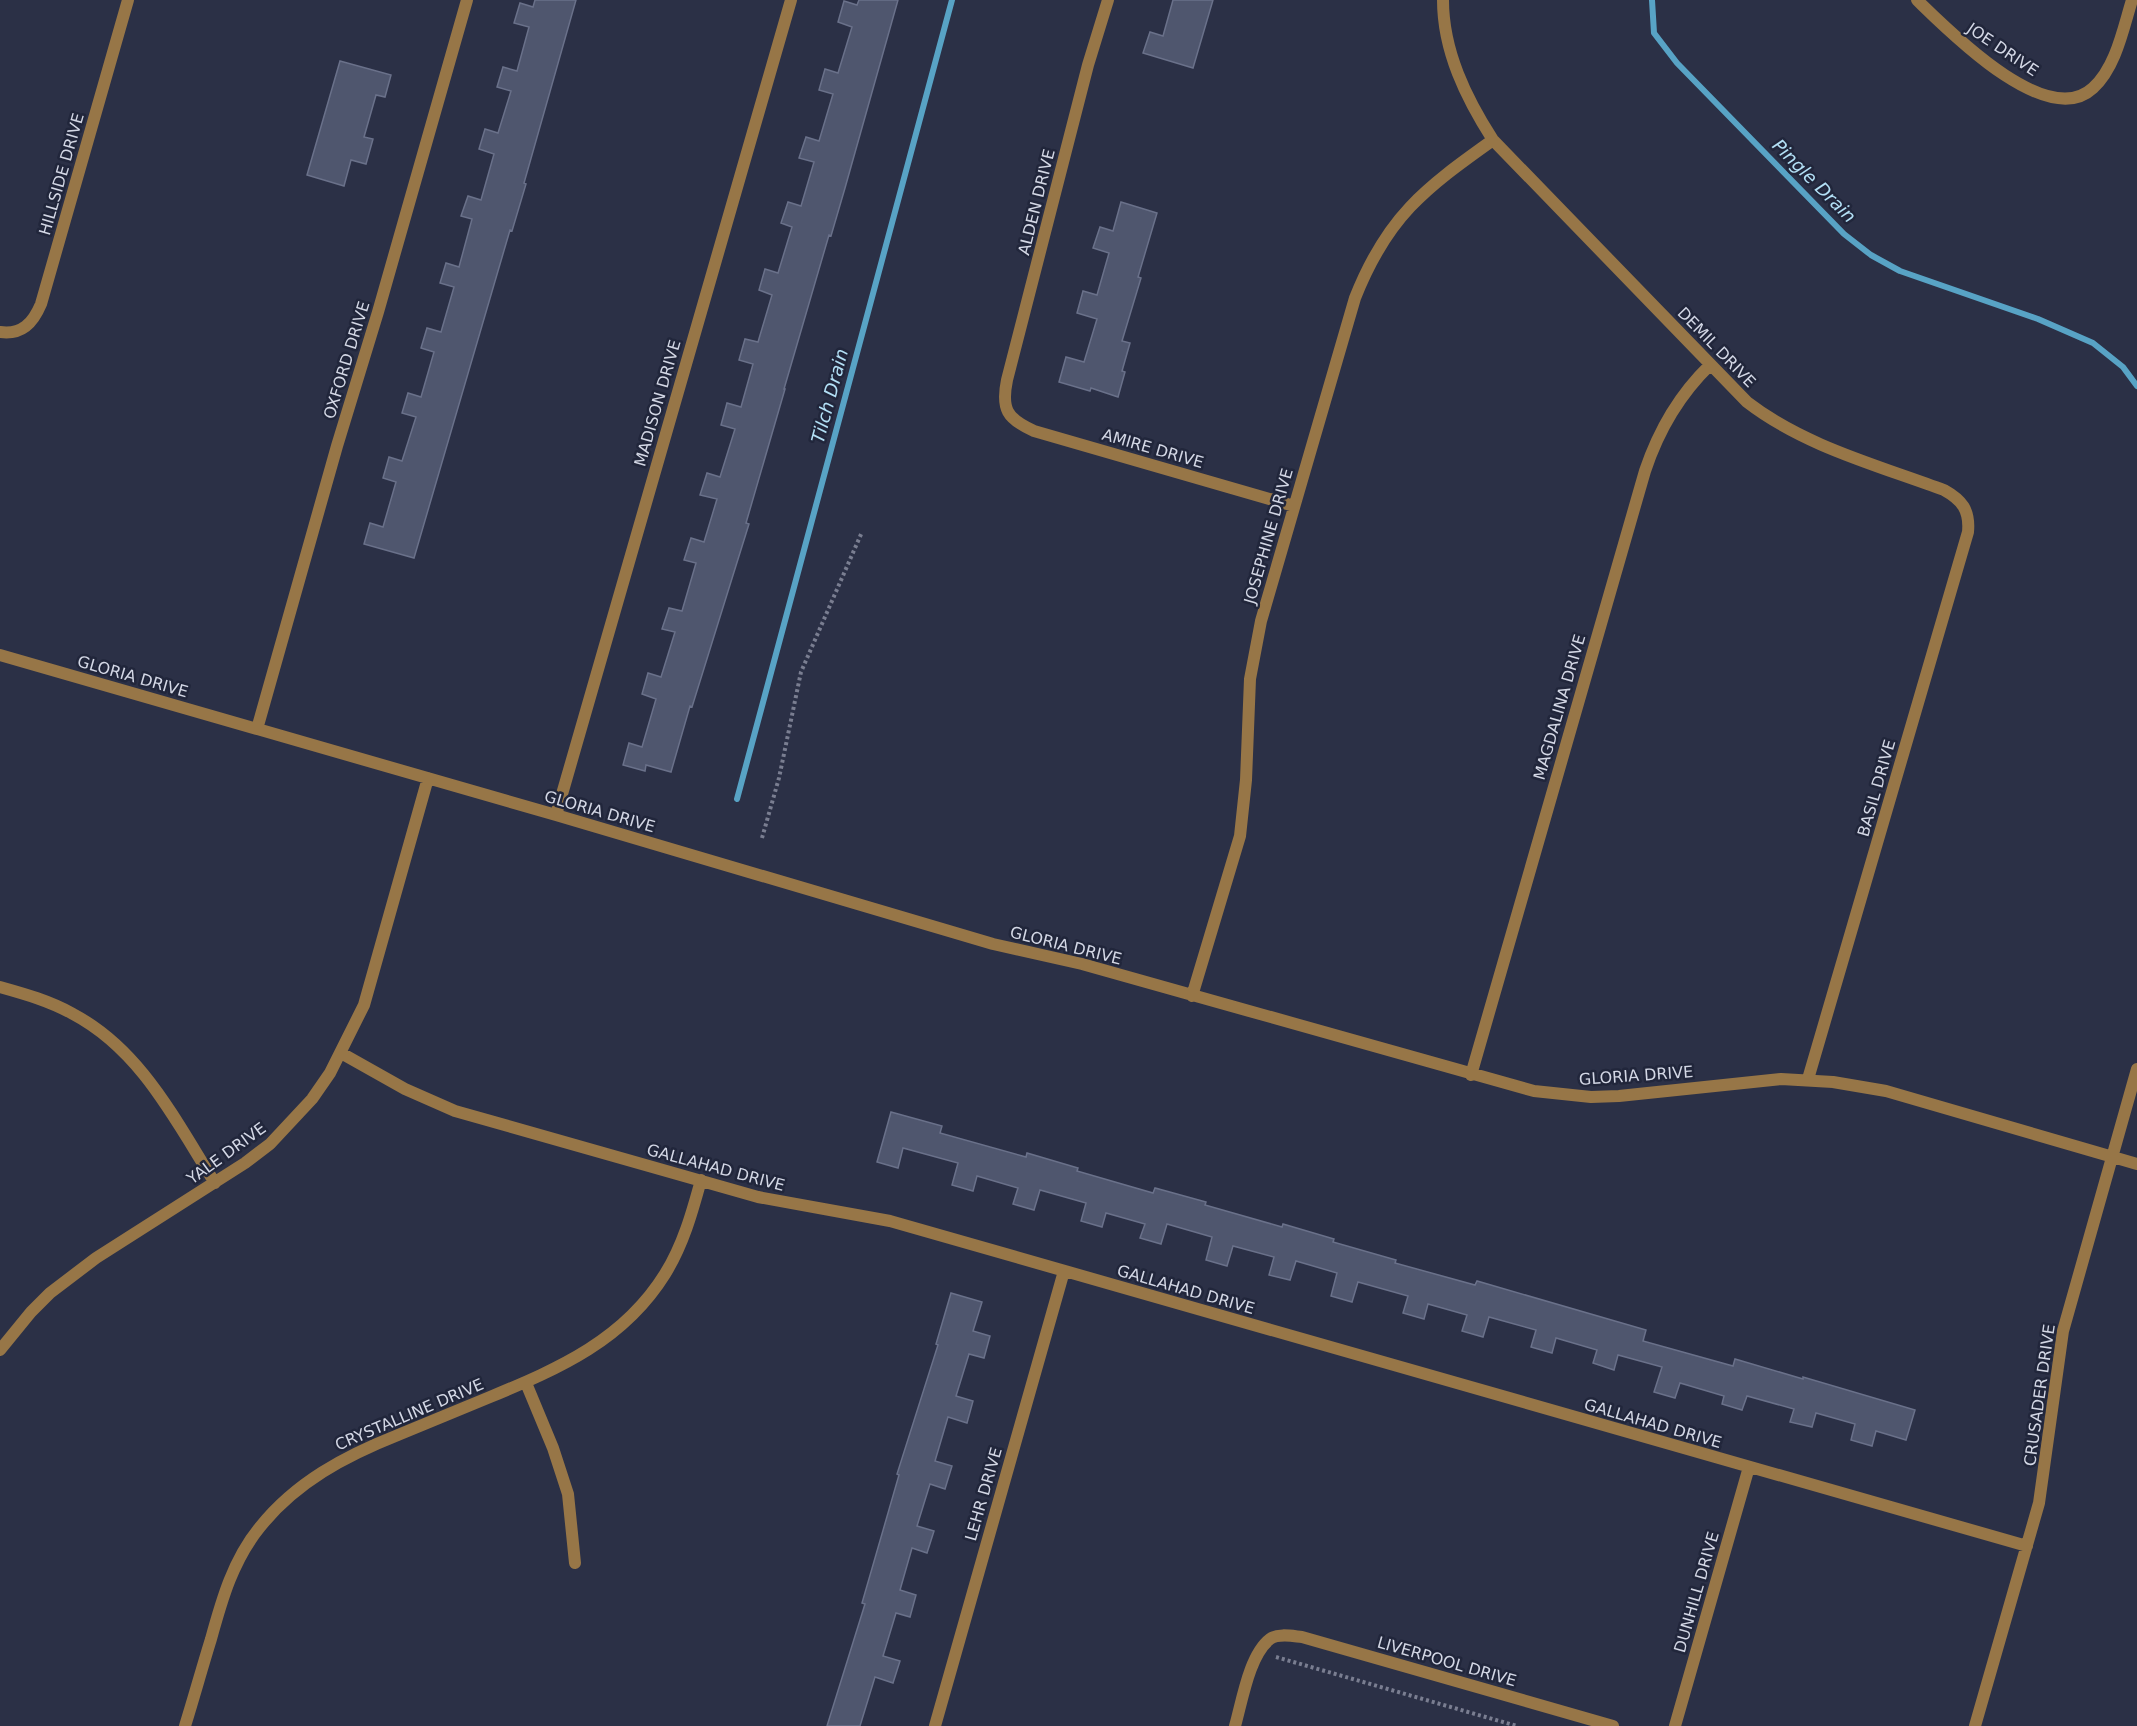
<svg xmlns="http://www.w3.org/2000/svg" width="2137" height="1726" viewBox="0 0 2137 1726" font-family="'DejaVu Sans',sans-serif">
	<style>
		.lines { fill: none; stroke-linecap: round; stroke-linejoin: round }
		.stream { stroke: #58a3c5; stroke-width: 6 }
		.building { fill: #4f566e; stroke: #6a718a; stroke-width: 1.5 }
		.path { stroke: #7a7e91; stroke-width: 4; stroke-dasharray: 3 3; stroke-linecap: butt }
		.street { stroke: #977647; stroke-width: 12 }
		.labels { text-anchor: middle; stroke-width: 5; stroke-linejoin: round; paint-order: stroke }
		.street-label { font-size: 16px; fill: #d3d7e5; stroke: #21263b }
		.water-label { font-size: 18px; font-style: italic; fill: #b3e0f6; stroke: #21263b }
	</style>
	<rect width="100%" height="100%" fill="#2b3046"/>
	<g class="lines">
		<!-- stream -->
		<path class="stream" d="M1652,0L1654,33L1677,63L1844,234L1871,255L1900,271L2038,319L2093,343L2123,367L2137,386
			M737,799L952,0"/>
	</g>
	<!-- building -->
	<path class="building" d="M535,0H576L524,183L526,184L512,231L510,230L414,558L364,544L370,523L383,527L396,482L383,478L389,457L402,461L416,417L402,413L408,393L421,397L434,352L421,348L427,328L441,332L454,287L440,283L446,263L459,267L472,219L461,216L468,196L481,200L494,154L479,149L485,129L498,133L511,91L497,87L503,67L517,71L529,27L514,23L520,3L533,7Z
		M859,0H898L845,188L831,236L829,235L784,389H785L746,523L749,524L734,572L692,707L690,706L671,772L646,765L645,771L623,765L629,743L642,747L656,699L642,694L648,673L661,677L675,632L662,629L669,608L682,611L696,563L684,560L691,538L704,542L717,499L700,495L707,473L720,477L735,429L721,425L727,403L741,407L753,364L739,360L745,339L758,342L772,295L759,290L765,269L778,273L792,227L781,223L788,202L801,206L814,162L799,158L806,137L819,141L833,94L819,90L825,69L838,73L852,27L838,22L844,1L857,5Z
		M1173,0H1213L1193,68L1143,53L1150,32L1163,36Z
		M340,61L391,75L385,97L376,95L364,137L373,139L366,164L351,160L344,186L307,175Z
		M1121,202L1157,213L1138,277L1141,278L1122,341L1130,343L1122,371L1125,372L1118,397L1091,388L1090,391L1059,382L1066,357L1084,362L1097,319L1077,313L1083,291L1097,295L1109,253L1093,248L1100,227L1113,231Z
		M891,1112L942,1126L940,1133L1026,1157L1027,1153L1078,1168L1077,1171L1153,1193L1155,1188L1206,1202L1205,1205L1282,1227L1283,1224L1334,1239L1333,1242L1396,1260L1395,1263L1475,1285L1477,1281L1646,1330L1643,1341L1733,1366L1735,1359L1803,1379V1377L1915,1410L1906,1440L1876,1431L1872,1446L1851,1440L1855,1424L1816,1413L1812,1427L1790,1422L1794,1409L1747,1396L1742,1410L1722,1404L1724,1396L1680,1383L1675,1398L1654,1392L1662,1367L1618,1355L1614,1370L1593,1363L1597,1350L1556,1338L1552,1353L1531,1347L1536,1330L1489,1317L1483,1337L1462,1331L1467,1315L1428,1304L1424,1319L1403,1313L1408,1296L1358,1282L1352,1302L1331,1296L1337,1273L1296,1261L1290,1280L1269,1275L1274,1257L1233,1246L1227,1266L1206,1260L1212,1237L1167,1224L1161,1244L1140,1238L1145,1224L1106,1213L1102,1227L1081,1221L1086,1203L1040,1190L1034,1210L1013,1204L1018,1188L977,1176L973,1191L952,1185L958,1163L903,1148L898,1168L877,1162Z
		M951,1293L982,1302L973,1331L990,1336L984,1358L969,1354L956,1396L973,1401L967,1423L948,1417L935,1461L952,1466L945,1489L930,1484L917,1526L934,1531L927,1553L912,1548L900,1590L916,1595L910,1617L896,1613L883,1656L900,1661L893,1683L875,1677L860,1726H827L865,1604L862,1603L899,1475L897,1474L938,1345L936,1344Z"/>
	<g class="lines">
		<!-- path -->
		<path class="path" d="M762,838L779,778L801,672L862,532
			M1276,1657L1517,1726"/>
		<!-- street -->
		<path class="street" d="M1108,0L1088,65L1007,380C1001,409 1007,419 1034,431L1294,506
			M1443,0C1443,51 1466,98 1493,140L1747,402C1804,446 1877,465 1944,490C1962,500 1970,510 1968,532L1808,1079
			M1917,0C1949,31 2047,131 2093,88C2116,67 2123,29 2132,0
			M0,332C22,335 33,323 41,304L128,0
			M0,655L556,815L993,944L1082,964L1534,1091L1591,1097L1619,1096L1781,1079L1833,1082L1886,1091L2137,1164
			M257,729L337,446L378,312L467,0
			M556,815L791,0
			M0,987C25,994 50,1001 73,1014C141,1050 175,1120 215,1183
			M1192,996L1240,836L1246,780L1250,679L1261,621L1355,298C1387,217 1424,189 1493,140
			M341,1053L405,1089L455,1111L758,1197L890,1221L2027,1546
			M1471,1075L1645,471C1659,429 1679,395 1710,365
			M0,1350L31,1312L50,1293L96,1258L245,1163L270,1144L312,1099L330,1073L364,1005L428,778
			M526,1383L553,1448L568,1494L575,1563
			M185,1726C194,1697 202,1668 211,1639C222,1599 233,1560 260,1527C296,1482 345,1456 398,1435C429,1422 459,1410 490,1397C560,1368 624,1340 665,1274C683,1245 692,1213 701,1180
			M935,1726L1064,1271
			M1235,1726C1242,1702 1249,1655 1270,1639C1278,1633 1292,1636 1302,1637L1613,1726
			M1675,1726L1749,1467
			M1975,1726L2039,1503L2063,1331L2137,1069"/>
	</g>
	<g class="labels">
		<!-- street labels -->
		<g class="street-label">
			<text transform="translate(2003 49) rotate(34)" y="6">JOE DRIVE</text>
			<text transform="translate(61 174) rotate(-74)" y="6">HILLSIDE DRIVE</text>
			<text transform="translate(1036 202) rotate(-76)" y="6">ALDEN DRIVE</text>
			<text transform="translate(1717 347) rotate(46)" y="6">DEMIL DRIVE</text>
			<text transform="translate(346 360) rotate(-73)" y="6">OXFORD DRIVE</text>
			<text transform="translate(657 403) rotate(-74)" y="6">MADISON DRIVE</text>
			<text transform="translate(1153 448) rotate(16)" y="6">AMIRE DRIVE</text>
			<text transform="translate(1268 536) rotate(-74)" y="6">JOSEPHINE DRIVE</text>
			<text transform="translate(133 676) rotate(16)" y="6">GLORIA DRIVE</text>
			<text transform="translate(1559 707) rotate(-74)" y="6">MAGDALINA DRIVE</text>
			<text transform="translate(1876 788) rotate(-74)" y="6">BASIL DRIVE</text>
			<text transform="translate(600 811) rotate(16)" y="6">GLORIA DRIVE</text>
			<text transform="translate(1066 945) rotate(14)" y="6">GLORIA DRIVE</text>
			<text transform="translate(1636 1075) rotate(-4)" y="6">GLORIA DRIVE</text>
			<text transform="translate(226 1153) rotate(-36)" y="6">YALE DRIVE</text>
			<text transform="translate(716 1167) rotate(15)" y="6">GALLAHAD DRIVE</text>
			<text transform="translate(1186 1289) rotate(16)" y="6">GALLAHAD DRIVE</text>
			<text transform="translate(2039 1395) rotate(-82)" y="6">CRUSADER DRIVE</text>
			<text transform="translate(409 1414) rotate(-23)" y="6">CRYSTALLINE DRIVE</text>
			<text transform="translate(1653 1423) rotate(16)" y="6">GALLAHAD DRIVE</text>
			<text transform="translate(983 1494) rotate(-74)" y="6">LEHR DRIVE</text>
			<text transform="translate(1696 1592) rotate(-74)" y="6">DUNHILL DRIVE</text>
			<text transform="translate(1447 1661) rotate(16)" y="6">LIVERPOOL DRIVE</text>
		</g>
		<!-- water labels -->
		<g class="water-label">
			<text transform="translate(1814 181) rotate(45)" y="6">Pingle Drain</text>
			<text transform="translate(830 396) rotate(-75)" y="6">Tilch Drain</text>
		</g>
	</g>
</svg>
